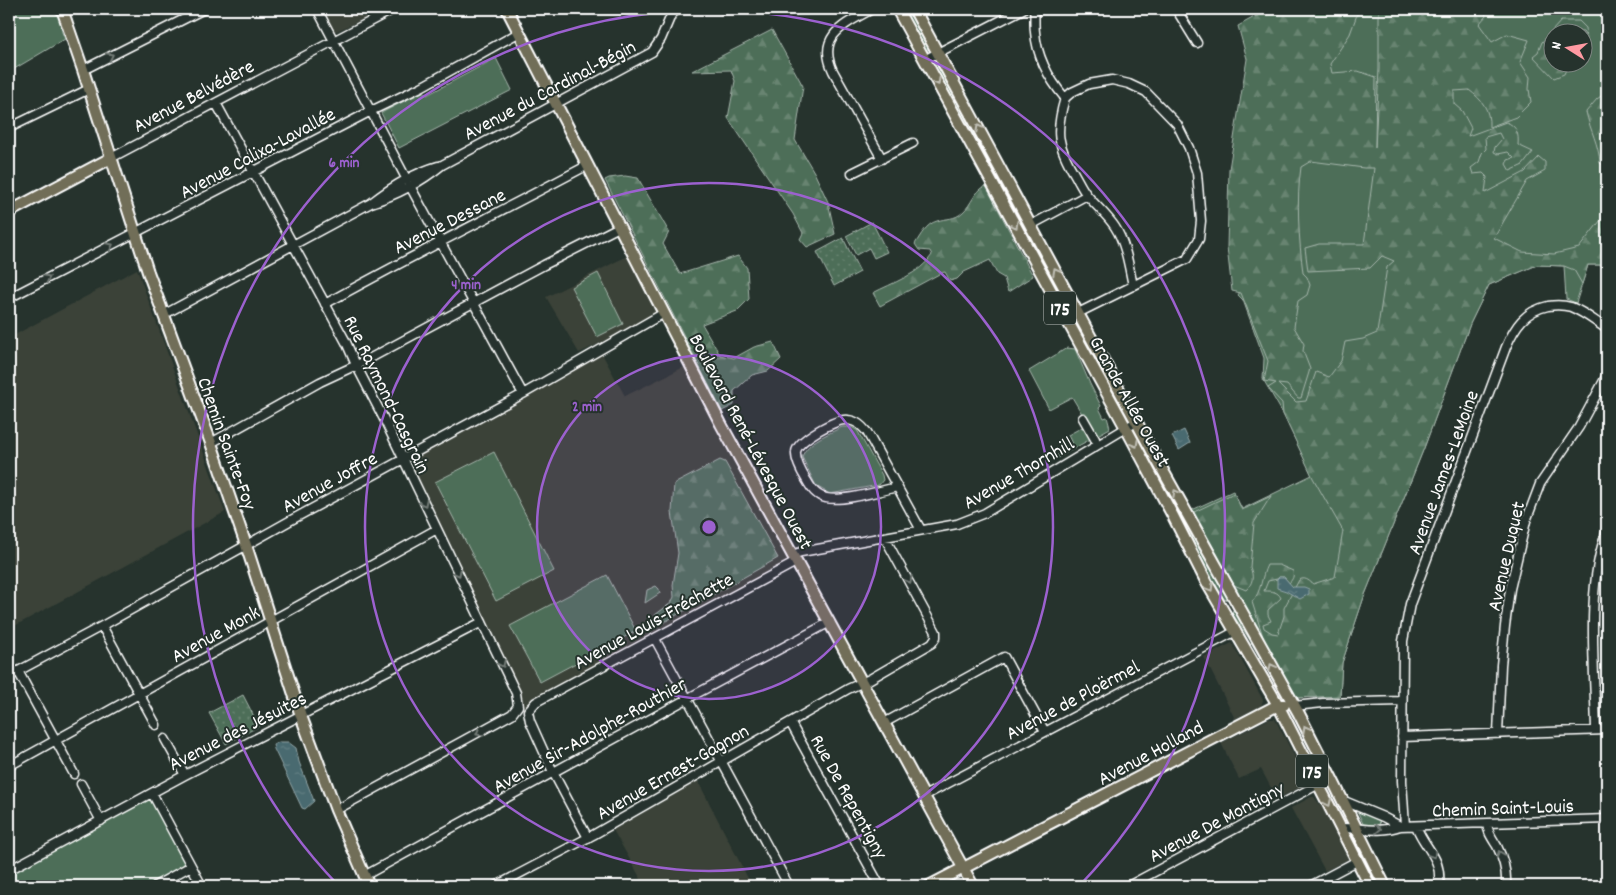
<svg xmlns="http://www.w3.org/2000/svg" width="1616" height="895" viewBox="0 0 1616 895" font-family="Dekko,sans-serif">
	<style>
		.built { fill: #3a4238 }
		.green { fill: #4d6e58; stroke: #a6b6ac; fill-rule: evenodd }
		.forest { fill: url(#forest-firs); stroke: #a6b6ac; fill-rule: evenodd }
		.garden { fill: url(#garden-dots); stroke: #a6b6ac }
		.water { fill: url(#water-ripples); stroke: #92a6a9 }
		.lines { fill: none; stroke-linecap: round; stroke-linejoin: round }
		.minor-casing { stroke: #fff; stroke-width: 11 }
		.major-casing { stroke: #fff; stroke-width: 14 }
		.minor { stroke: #26332d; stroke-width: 8 }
		.major { stroke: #716e59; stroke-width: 10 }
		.oneway { stroke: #727a76 }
		.oneway2 { stroke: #bfbeb4 }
		.ring { fill: none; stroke: #9c61cf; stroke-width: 2.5 }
		.labels { text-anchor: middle; stroke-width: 4; stroke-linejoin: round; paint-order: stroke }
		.shield { fill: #26332d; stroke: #bec2c0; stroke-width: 1 }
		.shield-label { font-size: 19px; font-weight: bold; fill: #fff }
		.street-label { font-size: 20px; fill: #fff; stroke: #26332d }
		.centre { fill: #9c61cf; stroke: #26332d; stroke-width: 2.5 }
		.ring-label { font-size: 15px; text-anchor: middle; font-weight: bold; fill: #9c61cf; stroke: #26332d; stroke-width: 4; stroke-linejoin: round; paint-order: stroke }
	</style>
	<defs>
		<pattern id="forest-firs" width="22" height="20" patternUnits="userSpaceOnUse" patternTransform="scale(1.25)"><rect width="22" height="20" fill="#4d6e58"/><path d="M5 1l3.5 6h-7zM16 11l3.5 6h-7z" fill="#688471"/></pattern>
		<pattern id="garden-dots" width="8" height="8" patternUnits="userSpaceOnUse" patternTransform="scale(1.25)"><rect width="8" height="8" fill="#4d6e58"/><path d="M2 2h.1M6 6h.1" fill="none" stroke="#688471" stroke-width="1.8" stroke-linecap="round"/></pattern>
		<pattern id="water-ripples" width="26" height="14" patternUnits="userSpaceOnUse" patternTransform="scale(1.25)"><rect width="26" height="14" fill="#496a6f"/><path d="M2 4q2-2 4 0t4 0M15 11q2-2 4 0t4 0" fill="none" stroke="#648085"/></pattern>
	</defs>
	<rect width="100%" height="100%" fill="#26332d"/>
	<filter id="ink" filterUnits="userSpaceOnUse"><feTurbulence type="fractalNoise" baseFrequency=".02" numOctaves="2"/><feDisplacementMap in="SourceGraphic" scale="10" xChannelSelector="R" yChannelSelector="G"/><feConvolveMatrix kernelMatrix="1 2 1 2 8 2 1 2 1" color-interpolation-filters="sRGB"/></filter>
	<g filter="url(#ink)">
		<!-- built -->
		<path class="built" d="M321,9H386L337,31H334Z
			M633,253L664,313L579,353L546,297Z
			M137,269L225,512L9,629V338Z
			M600,350L625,396L690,364L796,562L536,702L528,711L518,706L403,460Z
			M1232,643L1263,700L1261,706L1235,719L1204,657Z
			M1269,719H1275L1307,780L1305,785L1277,799L1261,769L1239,779L1221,743Z
			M698,781L752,886H645L613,830Z
			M1311,797H1314L1324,810L1349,859L1325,871L1291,808Z"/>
		<!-- green -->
		<path class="green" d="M9,9H60L62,32L65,39L9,72Z
			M1292,9H1607V268L1602,265H1588L1576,303L1566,299L1564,266L1537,265L1489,285L1470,324L1424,448L1364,597L1342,663L1340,696L1296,698L1192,510L1233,491L1242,509L1312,475L1282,412L1263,379L1264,358L1243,300L1238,295L1249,278ZM1554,32H1584V62H1554Z
			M909,16L913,17L929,47L927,51H925L907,17Z
			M496,58L512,90L399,148L381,113L424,91L427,95Z
			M938,67L940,68L988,156L985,158H983L935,69Z
			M989,165H993L1068,307L1049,273L1035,254L988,167Z
			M598,273L623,324L597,337L571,287Z
			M1076,322L1078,324L1114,391L1113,392L1082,344L1073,324Z
			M1067,348L1075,349L1090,384L1101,406L1099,408L1104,418L1107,417L1110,428L1057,458L1056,456L1073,446L1068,435L1088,424L1072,397L1049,409L1029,371Z
			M842,427H851L857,430L882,475L883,480L879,485L830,494L816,486L802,457C807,441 829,434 842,427Z
			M494,452L554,571L496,601L435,482Z
			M1183,522L1228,597L1226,600L1224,599L1181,523Z
			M607,575L636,631L540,682L510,626Z
			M656,586L659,589L660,593L645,603L647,590Z
			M1233,610H1235L1280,692L1248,637L1232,613Z
			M152,793L191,866L154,886H9V870Z
			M1357,810L1379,820L1380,825L1364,826Z
			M1351,838H1356L1379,886H1375Z"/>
		<!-- forest -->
		<path class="forest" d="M1269,9H1359L1350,34L1330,64L1332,73L1358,71L1376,77L1375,148L1379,69V9H1404V10L1423,15L1426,9H1484L1486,16L1479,24L1492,42L1507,34L1529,40L1520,62L1530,77L1529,89L1531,102L1516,117L1489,127C1490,109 1482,100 1469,90L1454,91V104L1462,111L1471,128L1468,136L1506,122C1517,126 1519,134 1518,145L1533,152L1523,165L1510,171L1506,164L1508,160L1514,158L1508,152L1498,154L1494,152L1495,147L1502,139L1499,133L1485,137L1486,149L1482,153L1479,162L1471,168L1473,174L1483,173L1487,177L1485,193L1525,172L1539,157L1545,162V171L1527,181L1494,238L1522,252L1554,254L1579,248L1604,216L1607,208V260L1602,265H1588L1582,284L1574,270L1564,266L1537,265L1489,285L1470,324L1424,448L1364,597L1342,663L1340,696L1296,698L1266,646L1252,602C1262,591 1261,577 1267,565H1279L1293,571C1294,576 1293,579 1289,583L1284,577H1279L1277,579L1268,581L1264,591C1271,591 1278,591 1281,598L1268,610V615L1271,621L1263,624L1264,628L1272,633L1278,634L1284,616V608L1299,580C1305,577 1308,580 1313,584L1335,577L1343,531L1313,478L1283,414L1282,403L1268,388L1276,383L1264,381L1268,361L1241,293L1232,291L1227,247L1229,169L1247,59L1238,26ZM1311,161L1364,168H1374L1364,244H1319L1305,248L1308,271L1370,268L1382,256L1394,261L1387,267L1377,333L1363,339L1345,342L1341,361L1329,377L1316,372L1306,401L1296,402L1278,384L1287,385L1298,398H1301L1310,369L1303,351L1304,344L1294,327L1298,301L1307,295L1310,285L1307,277L1303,273C1299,240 1296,200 1301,167Z
			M1561,21H1579L1586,28L1587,40L1584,43V32H1554V62L1569,63L1564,74L1554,78L1533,56L1538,52L1542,42Z
			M772,30L803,86L795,140L814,172L828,202L835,234L807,247L800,239L803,233L793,214L728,118L735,81L731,70L692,71Z
			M1607,92V168L1600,163C1599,145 1590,130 1586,112L1597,99Z
			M625,176L638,178L669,232L663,244L680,274L738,256L747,268L749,299L737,311L702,324L720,355L734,358L754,347L773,342L781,359L768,371L752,375L734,391V405L722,411L605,180L609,178Z
			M986,186L1033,276L1008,292L1004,278L997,274L990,260L964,272L957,279L950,281L945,272L941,273L880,306L873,293C892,283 920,274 932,255L930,251L919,250L915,244C921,235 926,224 937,221C946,218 955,220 963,212C972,204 974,191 986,186Z
			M720,460L725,462L778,558L659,625L655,615L671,603L674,597L673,585L678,553L672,512L674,484Z
			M1234,493L1242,510L1271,496L1254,523L1250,567C1254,577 1253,583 1246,590L1234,585L1194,512Z"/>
		<!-- garden -->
		<path class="garden" d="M872,222L887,252L874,258L869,248L856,255L846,236Z
			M843,238L860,272L834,286L817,252Z
			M243,695L259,726L226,744L209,713Z"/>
		<!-- water -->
		<path class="water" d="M1184,430L1190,443L1179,450L1172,436Z
			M1279,577H1284L1293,587H1304L1309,589V594L1300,599L1286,591L1277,588V579Z
			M279,742H288L296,748L299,762L314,801L305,809L302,808L274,749L273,745Z"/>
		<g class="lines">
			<defs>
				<path id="minor" d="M317,9L407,180
					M723,9H729
					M872,9C846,24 816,35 833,71L882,159
					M1034,9C1035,16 1034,24 1035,32C1037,58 1049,79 1065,98
					M1176,9L1197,43
					M924,60L1023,9
					M83,70L204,9
					M1065,98L1072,92L1089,84L1112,80L1129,84L1146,92L1177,124L1189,148L1197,173L1201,221L1199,239L1187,259L1066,319
					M1065,98C1055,132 1057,145 1075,175C1079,182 1082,189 1087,195C1096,206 1107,215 1115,227C1126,244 1129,267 1133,286
					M216,103L346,342L356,365L386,423L516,693L518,706L512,714L336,810
					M9,128L89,89
					M111,158L394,9
					M852,173L913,143
					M410,186L523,394
					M371,203C397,195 421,182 442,165L652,52L661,39L672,13L680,9
					M1031,225L1087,195
					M9,298L371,111L421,87L520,32
					M325,304C411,256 500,212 588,165
					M163,315L371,203C390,188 414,173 438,166
					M1083,418L1095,439
					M211,443L320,382L365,361L544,265L619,227
					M897,487C879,491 843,502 826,498C816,496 811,488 807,481C802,473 795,461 796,452C797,440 837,418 848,420C857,421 862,426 867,432L921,530
					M792,555L801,552L957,524L985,513L1136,422
					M102,626L156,725
					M655,639L789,886
					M18,671L74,774
					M9,676L102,626L293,519L523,394L664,313
					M1294,706L1323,703L1402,701
					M790,722L880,886
					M884,723L1004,657L1045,732
					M1596,730C1595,671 1585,586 1607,531
					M1498,734L1501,665L1505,626L1510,589L1526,521L1540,484L1579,427L1607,375
					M1402,737L1607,730
					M165,739L185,775
					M9,766L437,529
					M81,784L101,821
					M152,793L202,886
					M924,796L1236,631
					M1342,800L1383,817L1400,826
					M1487,824C1488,833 1492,838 1497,846C1503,858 1507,873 1506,886
					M1405,826L1402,781L1403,641L1410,604L1506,347C1515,326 1525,311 1548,306C1555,305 1564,305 1571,307C1584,312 1596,322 1607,329
					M1416,826C1426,851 1442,856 1439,886
					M1341,828C1360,828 1381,833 1400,826L1607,819
					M588,838L553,772L530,721L528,711L536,702L796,562
					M9,870L185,775L482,622
					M364,876L694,695L830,622
					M155,886L191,866
					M496,886L593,835L848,689L870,679L932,643L936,637V632L885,538
					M1128,886L1319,784
					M1310,886L1357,861"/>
				<path id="major" d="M62,9L83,70L148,272L211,443L246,545L301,716L336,810L369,886
					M507,9L721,424L973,886
					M897,9L1126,428L1173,516L1207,583L1278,705L1370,886
					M914,9L1157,460L1298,712L1331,777L1385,886
					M9,212L111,158
					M929,886L1278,705H1284"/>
			</defs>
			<!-- minor casing -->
			<use href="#minor" class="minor-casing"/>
			<!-- major casing -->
			<use href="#major" class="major-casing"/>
			<!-- minor -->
			<use href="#minor" class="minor"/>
			<!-- major -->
			<use href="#major" class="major"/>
		</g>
		<!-- one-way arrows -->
		<defs><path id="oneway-chevron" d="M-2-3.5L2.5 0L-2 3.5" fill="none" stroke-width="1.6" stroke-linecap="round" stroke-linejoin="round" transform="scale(1.25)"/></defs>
		<g class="oneway">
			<use href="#oneway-chevron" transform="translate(110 56) rotate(-27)"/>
			<use href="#oneway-chevron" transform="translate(110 246) rotate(-27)"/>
			<use href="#oneway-chevron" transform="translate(47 278) rotate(-27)"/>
			<use href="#oneway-chevron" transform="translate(424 503) rotate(64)"/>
			<use href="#oneway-chevron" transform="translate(458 573) rotate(64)"/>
			<use href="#oneway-chevron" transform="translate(909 580) rotate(61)"/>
			<use href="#oneway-chevron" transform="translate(502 664) rotate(64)"/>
			<use href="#oneway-chevron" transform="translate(479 733) rotate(151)"/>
			<use href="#oneway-chevron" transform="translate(1378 829) rotate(-3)"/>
			<use href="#oneway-chevron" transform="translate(1500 854) rotate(-111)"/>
			<use href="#oneway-chevron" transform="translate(1433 855) rotate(59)"/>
		</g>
		<g class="oneway2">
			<use href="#oneway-chevron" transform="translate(937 82) rotate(61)"/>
			<use href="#oneway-chevron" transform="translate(979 128) rotate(-118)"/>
			<use href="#oneway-chevron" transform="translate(1015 225) rotate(61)"/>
			<use href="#oneway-chevron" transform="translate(1056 271) rotate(-118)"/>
			<use href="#oneway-chevron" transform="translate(1135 444) rotate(61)"/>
			<use href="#oneway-chevron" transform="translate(1176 493) rotate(-119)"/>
			<use href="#oneway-chevron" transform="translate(1210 588) rotate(59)"/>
			<use href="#oneway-chevron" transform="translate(1272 667) rotate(-118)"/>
			<use href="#oneway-chevron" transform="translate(1306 729) rotate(-118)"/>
			<use href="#oneway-chevron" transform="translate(1328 803) rotate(64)"/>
		</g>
	</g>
	<!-- distance rings -->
	<circle cx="709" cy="527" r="172" fill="#9c61cf" fill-opacity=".12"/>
	<g class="ring">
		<circle cx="709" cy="527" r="172"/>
		<circle cx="709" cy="527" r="344"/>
		<path d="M338 885A516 516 0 1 1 1080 885"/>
	</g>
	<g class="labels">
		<!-- shield labels -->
		<g class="shield">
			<rect x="1044" y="291.5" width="32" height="33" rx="4"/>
			<rect x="1296" y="754.5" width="32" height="33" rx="4"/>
		</g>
		<g class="shield-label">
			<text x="1060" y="315">175</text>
			<text x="1312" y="778">175</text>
		</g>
		<!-- street labels -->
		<g class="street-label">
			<text transform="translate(549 89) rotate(-28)" y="7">Avenue du Cardinal-Bégin</text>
			<text transform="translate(193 95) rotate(-28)" y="7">Avenue Belvédère</text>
			<text transform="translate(257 152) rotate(-28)" y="7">Avenue Calixa-Lavallée</text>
			<text transform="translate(449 220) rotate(-27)" y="7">Avenue Dessane</text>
			<text transform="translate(388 394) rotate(64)" y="7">Rue Raymond-Casgrain</text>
			<text transform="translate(1131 401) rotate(61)" y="7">Grande Allée Ouest</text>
			<text transform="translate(752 441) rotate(62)" y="7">Boulevard René-Lévesque Ouest</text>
			<text transform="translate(228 443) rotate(70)" y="7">Chemin Sainte-Foy</text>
			<text transform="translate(1018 472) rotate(-30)" y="7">Avenue Thornhill</text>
			<text transform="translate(1442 472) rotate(-70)" y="7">Avenue James-LeMoine</text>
			<text transform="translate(329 481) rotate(-29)" y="7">Avenue Joffre</text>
			<text transform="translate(1505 556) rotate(-77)" y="7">Avenue Duquet</text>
			<text transform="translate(653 620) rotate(-29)" y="7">Avenue Louis-Fréchette</text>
			<text transform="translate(215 633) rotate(-29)" y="7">Avenue Monk</text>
			<text transform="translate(1072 699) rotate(-28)" y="7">Avenue de Ploërmel</text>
			<text transform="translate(237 730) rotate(-27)" y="7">Avenue des Jésuites</text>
			<text transform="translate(589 734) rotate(-29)" y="7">Avenue Sir-Adolphe-Routhier</text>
			<text transform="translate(1150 752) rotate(-28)" y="7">Avenue Holland</text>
			<text transform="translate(672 771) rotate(-30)" y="7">Avenue Ernest-Gagnon</text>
			<text transform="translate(850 796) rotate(61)" y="7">Rue De Repentigny</text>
			<text transform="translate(1503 807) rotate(-2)" y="7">Chemin Saint-Louis</text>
			<text transform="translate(1216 821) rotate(-28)" y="7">Avenue De Montigny</text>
		</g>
	</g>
	<circle cx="709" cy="527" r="8" class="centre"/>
	<g class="ring-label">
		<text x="344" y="167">6 min</text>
		<text x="466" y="289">4 min</text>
		<text x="587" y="411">2 min</text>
	</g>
	<!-- margin -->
	<rect width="1616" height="895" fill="none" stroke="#26332d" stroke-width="30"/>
	<rect x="15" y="15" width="1586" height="865" fill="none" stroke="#fff" stroke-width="2" filter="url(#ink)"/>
	<!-- north arrow -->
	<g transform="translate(1568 48) rotate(281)"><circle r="24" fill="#26332d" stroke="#7d8581"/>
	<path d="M0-4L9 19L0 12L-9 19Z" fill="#ff9aa2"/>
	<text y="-8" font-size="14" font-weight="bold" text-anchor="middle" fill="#ffffff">N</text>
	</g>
</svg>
